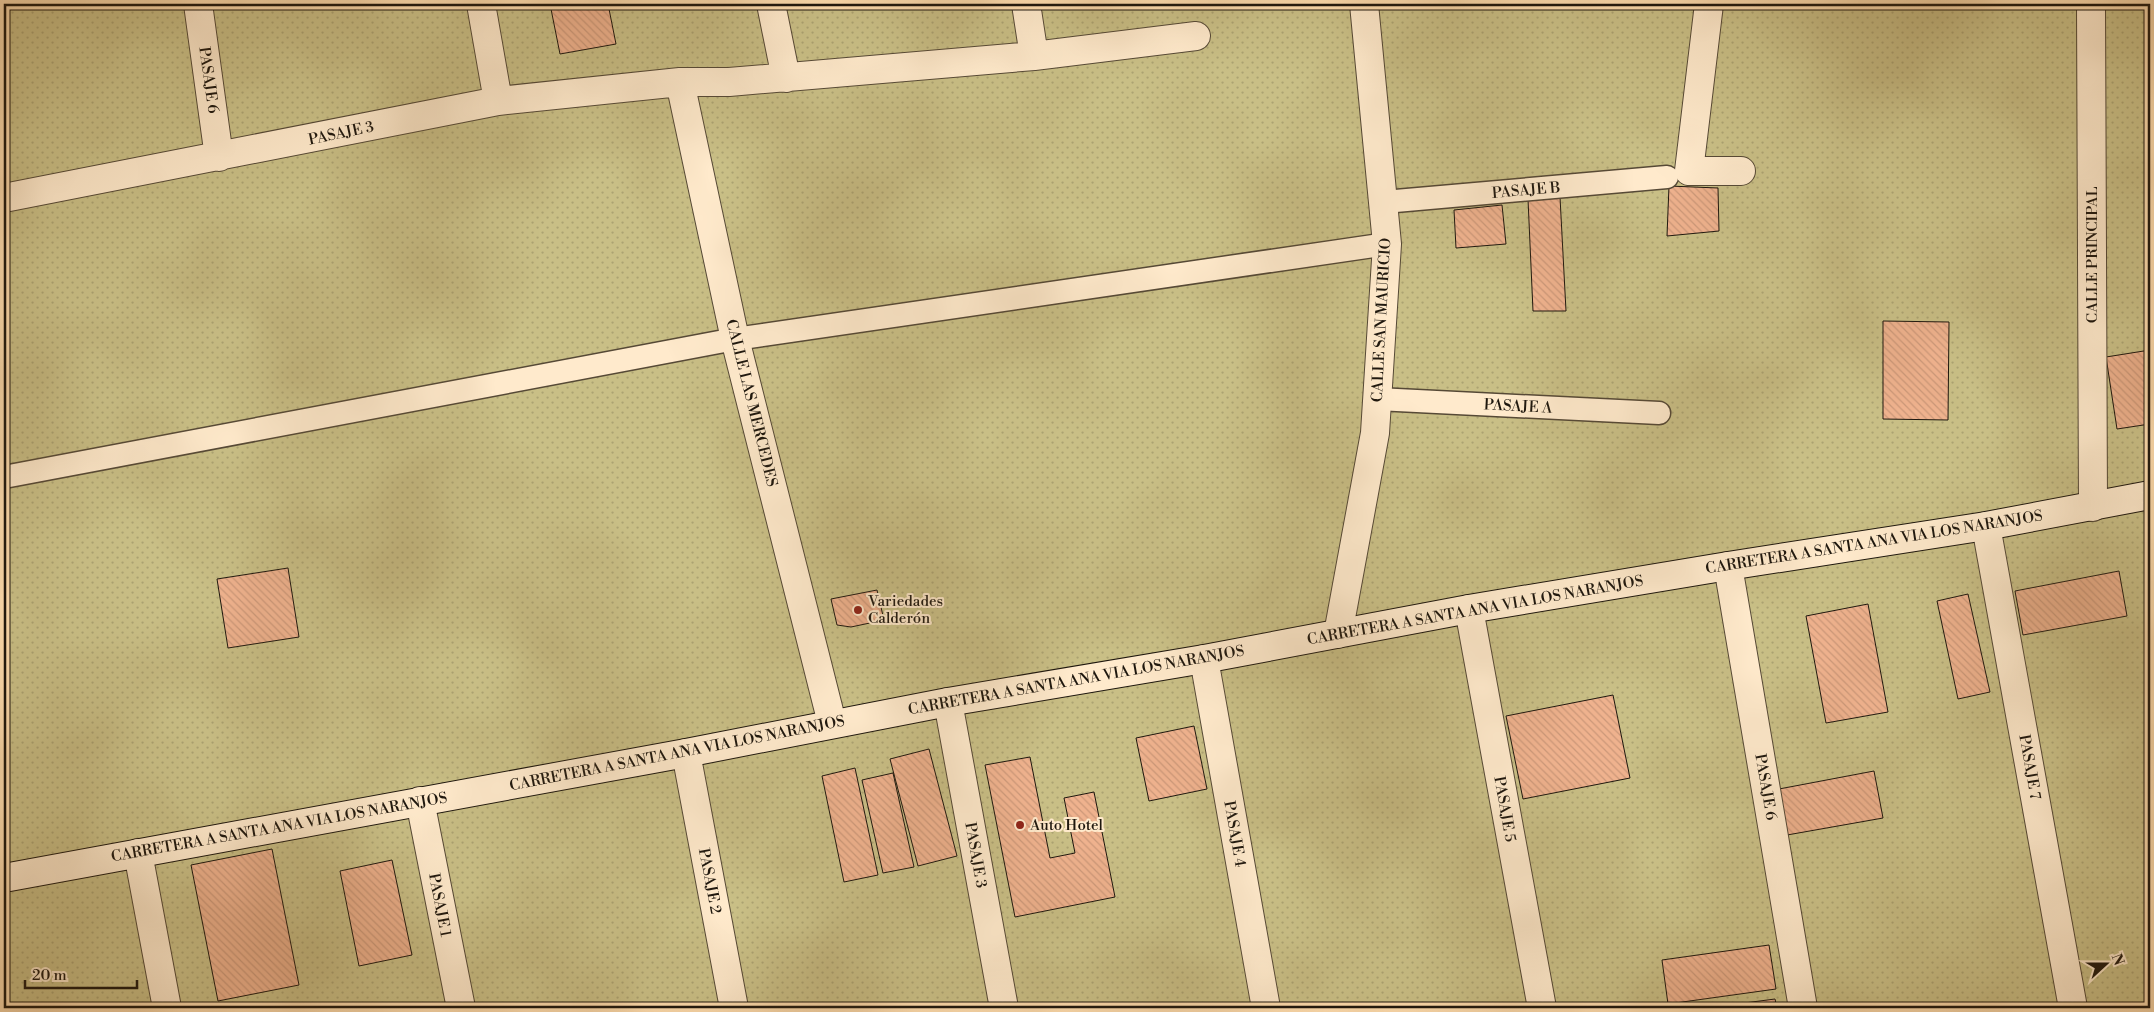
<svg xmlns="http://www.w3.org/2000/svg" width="2154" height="1012" viewBox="0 0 2154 1012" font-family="'Libre Bodoni',serif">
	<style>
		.park { fill: url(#park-dots); stroke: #746b4a }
		.building { fill: url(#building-back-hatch); stroke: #1e170e }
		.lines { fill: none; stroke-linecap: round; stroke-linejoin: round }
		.lane-casing { stroke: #564936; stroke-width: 25 }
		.street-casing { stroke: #564936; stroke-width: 30 }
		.secondary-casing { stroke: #1e170e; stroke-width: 30 }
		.lane { stroke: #ffeacc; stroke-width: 22 }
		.street { stroke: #ffeacc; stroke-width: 28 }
		.secondary { stroke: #ffeacc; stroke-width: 28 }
		.poi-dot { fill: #8f2418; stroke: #ffeacc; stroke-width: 2 }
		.labels { text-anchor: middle; stroke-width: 4; stroke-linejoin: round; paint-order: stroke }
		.street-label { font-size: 15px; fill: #1e170e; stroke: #ffeacc }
		.poi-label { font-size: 15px; fill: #1e170e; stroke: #ffeacc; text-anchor: start }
	</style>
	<defs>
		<pattern id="park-dots" width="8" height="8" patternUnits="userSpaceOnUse" patternTransform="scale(1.25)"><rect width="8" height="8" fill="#c9bf86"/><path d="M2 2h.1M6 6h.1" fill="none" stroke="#aca372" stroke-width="1.8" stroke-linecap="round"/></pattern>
		<pattern id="building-back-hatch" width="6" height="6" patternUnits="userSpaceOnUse" patternTransform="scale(1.25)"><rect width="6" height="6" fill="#efb28e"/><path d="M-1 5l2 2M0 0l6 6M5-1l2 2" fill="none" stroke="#cc9879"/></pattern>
	</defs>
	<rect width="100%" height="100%" fill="#ffdeb0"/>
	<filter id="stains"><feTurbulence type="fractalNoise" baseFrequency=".004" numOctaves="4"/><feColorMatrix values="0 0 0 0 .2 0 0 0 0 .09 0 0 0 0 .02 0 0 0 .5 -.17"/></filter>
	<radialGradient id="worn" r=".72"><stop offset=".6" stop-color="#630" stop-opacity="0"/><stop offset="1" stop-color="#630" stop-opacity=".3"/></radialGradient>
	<!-- park -->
	<path class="park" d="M4,4H2150V1008H4Z"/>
	<!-- building -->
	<path class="building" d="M550,4H608L616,44L560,54Z
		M1669,186L1718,188L1719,231L1667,236Z
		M1560,197L1566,311H1533L1528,199Z
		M1502,205L1506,244L1456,248L1454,210Z
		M1883,321L1949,322L1948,420L1883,419Z
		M2150,350V424L2117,429L2106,357Z
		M288,568L299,637L228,648L217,579Z
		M2119,571L2127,616L2023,635L2015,591Z
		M877,590L884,620L851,627L837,625L831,599Z
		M1968,594L1990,692L1958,699L1937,601Z
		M1868,604L1888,712L1826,723L1806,616Z
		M1613,695L1630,778L1523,799L1506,716Z
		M1194,726L1207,789L1149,801L1136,738Z
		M929,749L957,856L918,866L890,759Z
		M1030,757L1050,858L1075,853L1064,798L1094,792L1115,897L1015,917L985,765Z
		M855,768L878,875L844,882L822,776Z
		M1874,771L1883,818L1787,835L1779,789Z
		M893,773L914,867L883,873L862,780Z
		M272,849L299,985L218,1001L191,865Z
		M392,860L412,955L359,966L340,871Z
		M1769,945L1776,989L1668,1004L1662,960Z
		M1775,999L1777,1008H1706Z"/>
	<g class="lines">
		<defs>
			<path id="lane" d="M1384,202L1667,177
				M1377,399L1659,413
				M4,477L735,339L1387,244"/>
			<path id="street" d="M198,4L219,157
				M481,4L498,101
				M771,4L786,78
				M1026,4L1034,56
				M1709,4L1689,171H1741
				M2091,4L2093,507
				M680,82L735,339L832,723
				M4,198L498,101L680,82H729L1034,56L1196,36
				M1986,526L2073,1008
				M1728,566L1803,1008
				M1469,609L1542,1008
				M1338,634L1375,433L1387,244L1364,4
				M1204,659L1266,1008
				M948,702L1004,1008
				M686,753L734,1008
				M420,801L461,1008
				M138,853L167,1008"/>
			<path id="secondary" d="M4,878L686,753L948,702L1204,659L1469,609L1728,566L1986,526L2150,495"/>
		</defs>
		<!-- lane casing -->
		<use href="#lane" class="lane-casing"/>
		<!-- street casing -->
		<use href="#street" class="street-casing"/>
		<!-- secondary casing -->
		<use href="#secondary" class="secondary-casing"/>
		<!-- lane -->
		<use href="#lane" class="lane"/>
		<!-- street -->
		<use href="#street" class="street"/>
		<!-- secondary -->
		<use href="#secondary" class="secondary"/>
	</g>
	<!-- markers -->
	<g class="poi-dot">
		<circle cx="858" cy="610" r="5"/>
		<circle cx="1020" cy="825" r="5"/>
	</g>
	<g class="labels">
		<!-- street labels -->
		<g class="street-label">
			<text transform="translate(209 80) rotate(82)" y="5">PASAJE 6</text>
			<text transform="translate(341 133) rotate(-12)" y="5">PASAJE 3</text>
			<text transform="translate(1526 190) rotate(-5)" y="5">PASAJE B</text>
			<text transform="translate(2092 255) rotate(-90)" y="5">CALLE PRINCIPAL</text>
			<text transform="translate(1381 320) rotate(-87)" y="5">CALLE SAN MAURICIO</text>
			<text transform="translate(752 403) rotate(76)" y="5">CALLE LAS MERCEDES</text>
			<text transform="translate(1518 406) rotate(3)" y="5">PASAJE A</text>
			<text transform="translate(1874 542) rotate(-9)" y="5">CARRETERA A SANTA ANA VIA LOS NARANJOS</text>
			<text transform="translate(1475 610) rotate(-10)" y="5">CARRETERA A SANTA ANA VIA LOS NARANJOS</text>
			<text transform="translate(1076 680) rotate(-10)" y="5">CARRETERA A SANTA ANA VIA LOS NARANJOS</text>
			<text transform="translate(677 753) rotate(-11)" y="5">CARRETERA A SANTA ANA VIA LOS NARANJOS</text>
			<text transform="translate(2030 767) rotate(80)" y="5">PASAJE 7</text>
			<text transform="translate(1766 787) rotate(80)" y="5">PASAJE 6</text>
			<text transform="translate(1505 809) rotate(80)" y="5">PASAJE 5</text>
			<text transform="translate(279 827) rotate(-10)" y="5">CARRETERA A SANTA ANA VIA LOS NARANJOS</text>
			<text transform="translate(1235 834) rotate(80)" y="5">PASAJE 4</text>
			<text transform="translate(976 855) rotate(80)" y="5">PASAJE 3</text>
			<text transform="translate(710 881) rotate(79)" y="5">PASAJE 2</text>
			<text transform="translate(440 905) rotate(79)" y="5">PASAJE 1</text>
		</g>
		<!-- poi labels -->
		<g class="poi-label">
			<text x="868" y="606">Variedades<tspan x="868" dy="17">Calderón</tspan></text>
			<text x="1030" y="830">Auto Hotel</text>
		</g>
	</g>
	<!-- margin -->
	<rect width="2154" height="1012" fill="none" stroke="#ffdeb0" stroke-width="20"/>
	<rect x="5" y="5" width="2144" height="1002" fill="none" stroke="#1e170e" stroke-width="2.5"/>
	<rect x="10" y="10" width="2134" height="992" fill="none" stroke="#1e170e"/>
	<!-- north arrow -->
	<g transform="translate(2106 964) rotate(69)" stroke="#ffeacc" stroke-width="4" paint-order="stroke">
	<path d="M0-4L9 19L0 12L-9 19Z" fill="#1e170e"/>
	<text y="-8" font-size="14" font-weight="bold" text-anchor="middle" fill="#1e170e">N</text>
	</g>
	<!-- scale -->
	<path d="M25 980v8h112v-8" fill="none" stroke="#1e170e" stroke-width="2.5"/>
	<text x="32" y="980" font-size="15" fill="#1e170e" stroke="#ffeacc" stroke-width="4" paint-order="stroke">20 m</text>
	<rect width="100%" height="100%" filter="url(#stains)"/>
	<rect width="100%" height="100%" fill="url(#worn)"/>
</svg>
